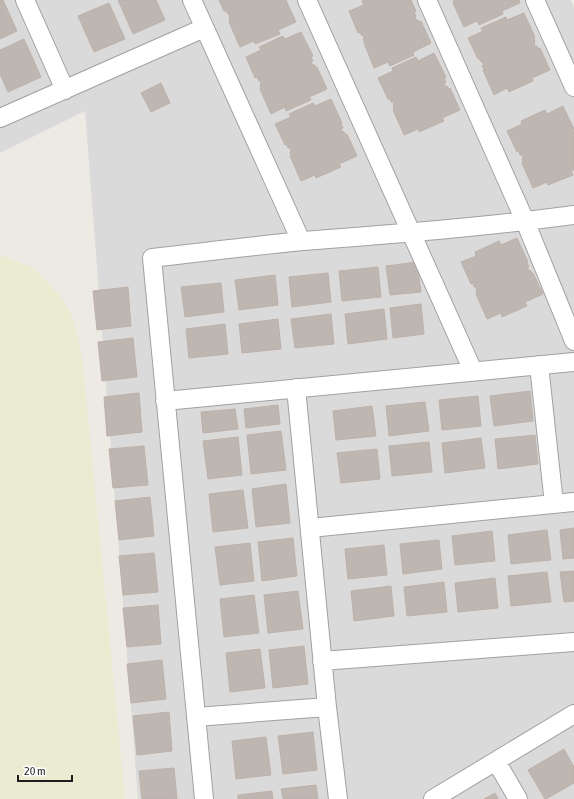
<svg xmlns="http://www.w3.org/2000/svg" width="574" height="799" viewBox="0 0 574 799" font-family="'Asap Condensed',sans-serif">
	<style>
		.residential { fill: #dbdada }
		.farmland { fill: #eaebd1 }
		.building { fill: #bdb6b1; stroke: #beb1a8 }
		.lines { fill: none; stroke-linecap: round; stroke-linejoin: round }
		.street-casing { stroke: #a1a1a1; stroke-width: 20 }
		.street { stroke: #fff; stroke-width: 18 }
	</style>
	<rect width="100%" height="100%" fill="#edeae4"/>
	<!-- residential -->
	<path class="residential" d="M0,0H571L574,7V799H138L85,111L0,153Z"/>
	<!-- farmland -->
	<path class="farmland" d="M0,255L31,267L47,281L61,298L70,312L76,330L82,357L125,799H0Z"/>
	<!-- building -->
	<path class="building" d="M0,0H3L17,31L0,39Z
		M118,0H156L165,20L133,34Z
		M219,0H286L296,22L278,30L280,34L255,44L254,41L240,47L229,22H230L229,18H230L229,14H228L226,11H224Z
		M365,0H411L416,11L414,12L416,16H415L416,20H418L419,22L421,21L431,43L413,52L414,55L390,66L388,62L374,68L364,43H365L363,39H364L363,35L362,36L360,32L358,33L349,11L364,5L362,1Z
		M453,0H519L520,3L502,11L503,14L479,25L477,21L464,27L453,3L454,2Z
		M109,3L125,39L94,52L78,16Z
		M524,13L535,37L534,38L535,42L534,43L535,46H537L538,49L540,48L550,70L532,78L533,81L509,92L507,88L494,95L483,70L484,69L482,66L484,65L482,62H481L479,58L478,59L468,38L483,31L481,28L506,17L507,20Z
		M301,32L313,56L311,57L313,61L311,62L313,65H315L316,68L317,67L327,89L309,97L311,100L286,111L285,107L271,114L260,89L261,88L260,85L261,84L260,81H259L257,77L255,78L246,57L261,50L259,47L283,36L285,39Z
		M24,39L41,77L8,92L0,74V50Z
		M434,53L446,77L444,78L446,82L444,83L446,87L447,86L449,89L450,88L460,110L442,118L444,121L419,132L418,129L404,135L393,110L394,109L393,106L394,105L393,102H391L390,99H388L378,78L393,71L392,68L416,57L418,61Z
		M161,83L170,103L151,112L141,93Z
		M331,99L342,123L341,124L343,128L341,129L343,132H344L346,135L347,134L357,156L339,164L341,167L316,178L315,175L301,181L290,156L291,155L290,152L291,151L290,148H288L287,144L285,145L275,124L291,117L289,114L313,103L315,106Z
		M563,106L574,129L573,131L574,134L573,136L574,138V170L571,171L573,175L548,185L547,182L533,188L522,163L523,162L522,159L523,158L522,155H520L519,151L517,152L507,131L522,124L521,121L545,110L547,114Z
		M517,238L528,262L527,263L529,267H527L529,271L530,270L532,273H533L543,294L525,302L527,306L502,317L501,313L487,319L476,294H477L476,290H477L475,286L474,287L473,283L471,284L461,262L476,256L475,252L499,241L501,245Z
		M417,262L421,292L390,295L386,266Z
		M378,267L381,297L342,301L339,271Z
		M328,273L331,302L292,307L289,277Z
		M275,275L278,305L239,310L235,280Z
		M221,283L224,312L185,317L181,287Z
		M128,287L131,326L97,330L93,291Z
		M421,304L424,334L393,338L390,308Z
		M384,309L387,339L348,344L345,314Z
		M331,314L334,344L295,348L291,319Z
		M278,319L281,349L242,353L239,324Z
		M225,324L228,354L189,358L186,329Z
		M133,338L137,377L102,381L98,342Z
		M530,391L533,421L494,426L490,396Z
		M139,393L142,432L107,436L104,397Z
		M478,396L481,426L442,430L439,400Z
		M425,402L429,431L389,436L386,406Z
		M278,405L280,424L246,428L244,409Z
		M372,406L376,436L336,440L333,411Z
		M235,409L238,429L203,433L201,412Z
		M281,431L286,470L251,474L247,435Z
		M535,435L538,464L498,469L495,439Z
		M238,437L242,475L208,479L203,441Z
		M481,438L485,468L445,473L442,443Z
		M429,442L432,472L392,476L389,446Z
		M144,446L148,485L113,488L109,449Z
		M377,449L380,479L341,483L337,453Z
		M286,484L290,523L256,527L252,489Z
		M243,490L248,528L213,532L209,494Z
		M150,497L154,536L119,540L115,501Z
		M574,528V558L563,559L560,530Z
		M547,530L551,560L511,564L508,535Z
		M492,531L495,561L455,565L452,536Z
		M293,538L297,576L262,581L258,542Z
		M439,540L442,569L403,574L400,544Z
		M250,543L254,581L220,585L215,547Z
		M384,545L387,575L348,579L345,549Z
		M154,553L158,592L123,595L119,556Z
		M574,571V601L564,602L560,572Z
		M547,572L551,602L511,606L508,576Z
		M495,578L498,608L458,612L455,583Z
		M444,582L447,612L407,616L404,587Z
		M391,586L394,616L354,621L351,591Z
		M298,591L303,629L268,633L264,595Z
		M254,595L259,633L224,637L220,599Z
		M158,605L161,644L127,647L123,608Z
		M304,646L308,684L273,688L269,650Z
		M260,649L265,688L230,692L226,653Z
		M162,660L166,699L131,703L127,664Z
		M169,712L172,751L137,755L133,716Z
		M313,732L317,770L283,774L278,736Z
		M266,737L271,775L236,779L232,741Z
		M564,749L574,767V783L546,799H545L528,770Z
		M174,768L177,799H142L139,771Z
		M316,785L318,799H283L281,789Z
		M272,791L273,799H238V795Z
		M495,793L498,799H484Z"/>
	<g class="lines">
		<defs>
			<path id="street" d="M25,0L65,90
				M192,0L301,241
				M307,0L473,371
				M427,0L525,221L574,341
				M535,0L574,87
				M0,118L204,28
				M539,365L554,504
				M296,388L327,707L338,799
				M165,401L574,362
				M310,528L574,502
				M322,661L574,642
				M196,717L327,707
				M496,761L518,799
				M204,799L152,258C203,252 253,246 303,241C393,234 484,227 574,215
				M433,799L574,714"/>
		</defs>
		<!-- street casing -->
		<use href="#street" class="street-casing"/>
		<!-- street -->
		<use href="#street" class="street"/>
	</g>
	<!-- scale -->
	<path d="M18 775v6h54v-6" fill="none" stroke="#1d1d1d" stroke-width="2"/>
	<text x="24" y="775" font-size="12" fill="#1d1d1d" stroke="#ffffff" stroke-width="3" paint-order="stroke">20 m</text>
</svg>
